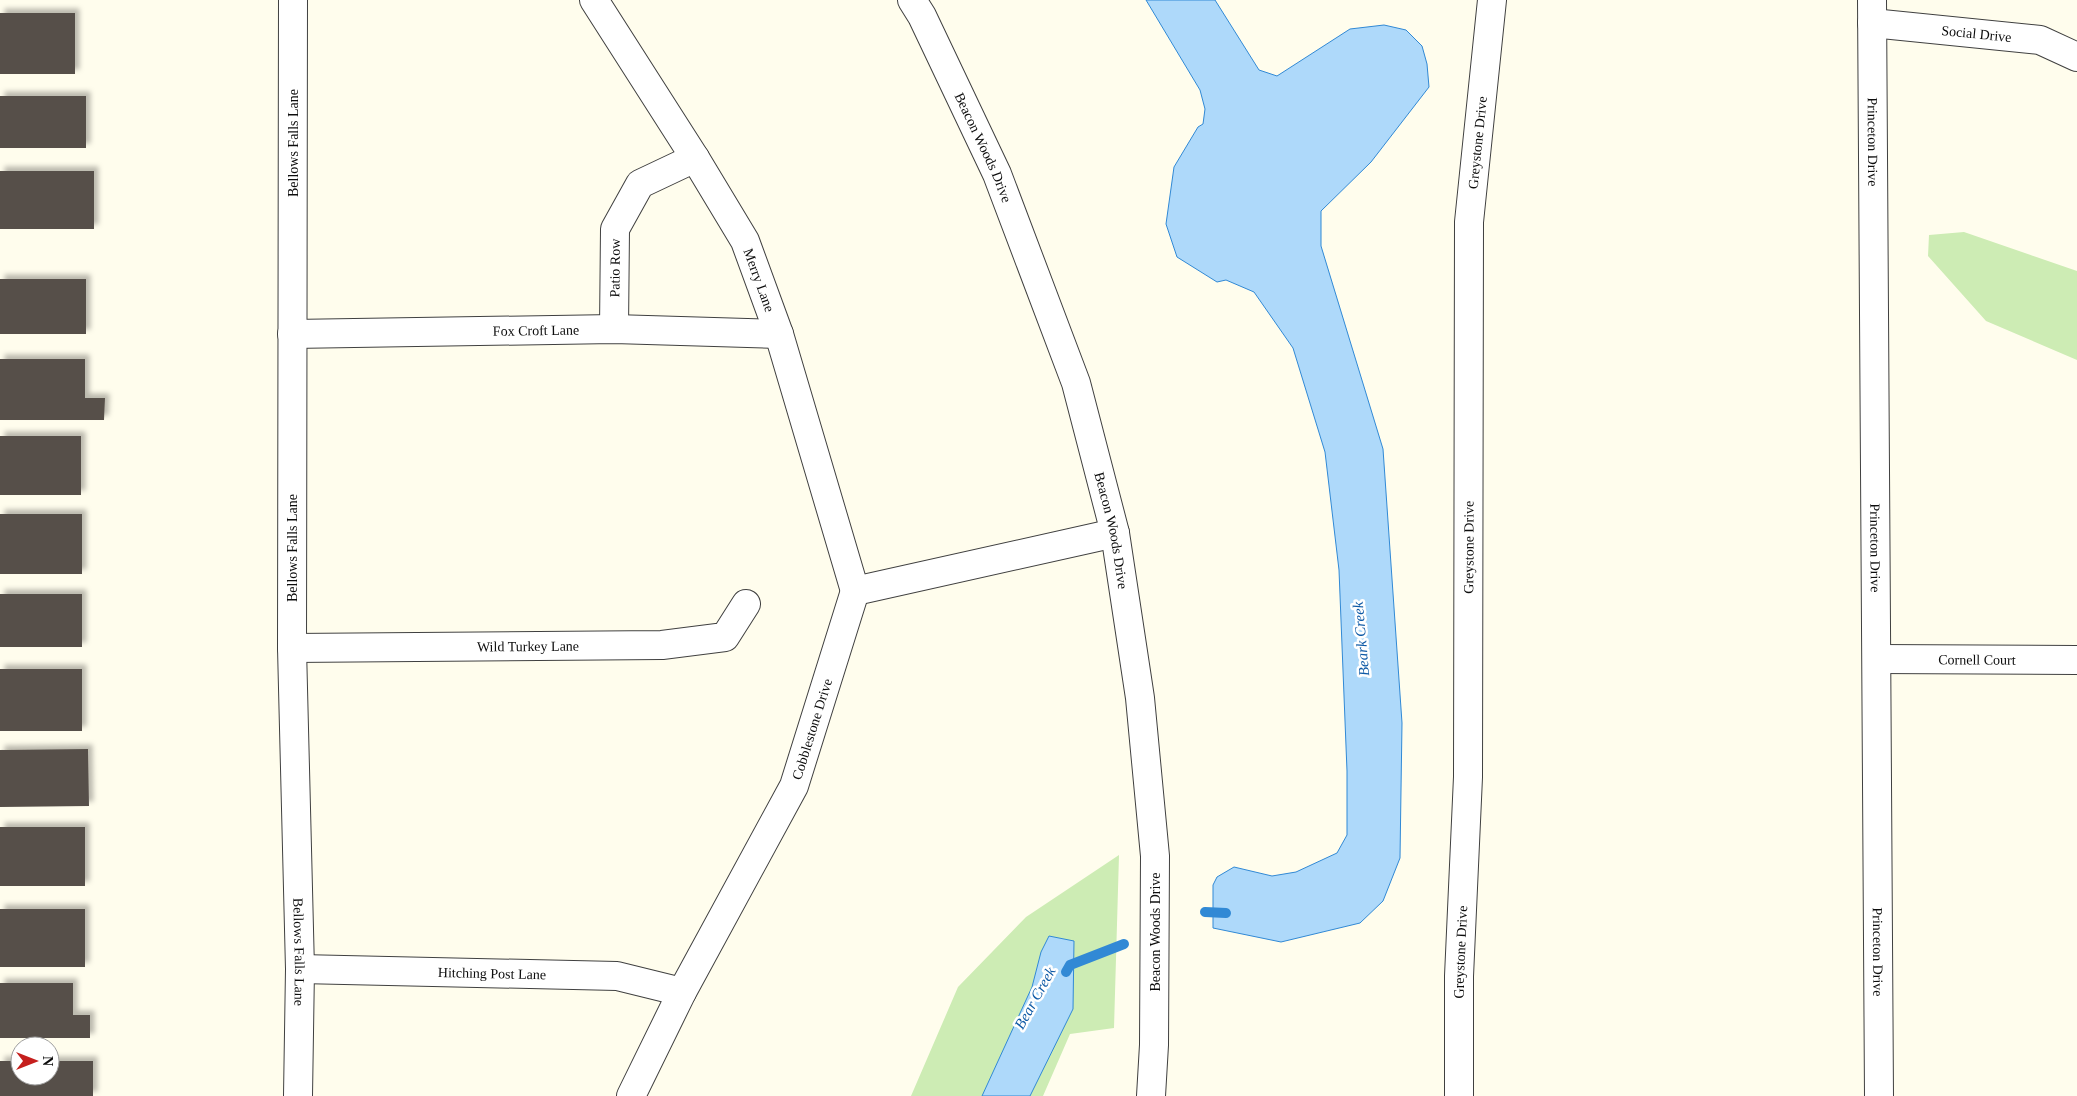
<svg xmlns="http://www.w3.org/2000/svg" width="2077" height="1096" viewBox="0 0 2077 1096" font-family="'Times New Roman',serif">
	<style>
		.green { fill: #cdecb4 }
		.water { fill: #aed9fa; stroke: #3189d5 }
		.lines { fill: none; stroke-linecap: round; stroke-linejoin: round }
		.stream { stroke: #3189d5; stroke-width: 10 }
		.building { fill: #564f49; filter: url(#shadow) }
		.minor-casing { stroke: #404040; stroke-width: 30 }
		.tertiary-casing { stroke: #404040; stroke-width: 30 }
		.minor { stroke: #fff; stroke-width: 28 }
		.tertiary { stroke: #fff; stroke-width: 28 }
		.labels { text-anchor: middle; stroke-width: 5; stroke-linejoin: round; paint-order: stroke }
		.street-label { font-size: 14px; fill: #0d0d0d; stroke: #fff }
		.water-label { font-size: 15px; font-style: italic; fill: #0f5aa6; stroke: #fff }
	</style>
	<defs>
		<filter id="shadow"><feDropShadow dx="4.5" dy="-4.5" stdDeviation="2.5" flood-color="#0004"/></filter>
	</defs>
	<rect width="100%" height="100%" fill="#fffded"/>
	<!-- green -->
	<path class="green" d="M1964,232L2077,271V360L1986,321L1928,256L1929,235Z
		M1119,855L1114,1028L1070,1034L1043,1096H911L958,987L1026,917Z"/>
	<!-- water -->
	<path class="water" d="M1146,0H1215L1259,70L1277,76L1350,29L1384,25L1406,30L1422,46L1427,64L1429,87L1371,162L1321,211V246L1383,449L1402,723L1400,858L1383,901L1360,923L1281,942L1213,928V885L1217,877L1234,867L1272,876L1296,872L1337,853L1347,835V771L1339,570L1325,452L1293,348L1254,292L1226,280L1217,282L1177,257L1166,224L1174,167L1198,127L1203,124L1205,109L1200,90Z
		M1049,936L1074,941L1073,1009L1030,1096H982L1032,987L1041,952Z"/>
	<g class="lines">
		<!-- stream -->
		<path class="stream" d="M1205,912L1226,913
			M1066,972L1070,965L1124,944"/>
	</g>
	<!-- building -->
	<path class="building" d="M0,13H75V74H0Z
		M0,96H86V148H0Z
		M0,171H94V229H0Z
		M0,279H86V334H0Z
		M0,359H85V398H105L104,420H0Z
		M0,436H81V495H0Z
		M0,514H82V574H0Z
		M0,594H82V647H0Z
		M0,669H82V731H0Z
		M88,749L89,806L0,807V750Z
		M0,827H85V886H0Z
		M0,909H85V967H0Z
		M0,983H73V1015H90V1038H0Z
		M0,1061H20V1076H50V1061H93V1096H0Z"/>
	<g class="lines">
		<defs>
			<g id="minor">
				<path id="s1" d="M293,0L292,648L300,969L298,1096"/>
				<path id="s2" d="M594,0L695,158L745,241L779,334L855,591"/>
				<path id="s3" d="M1872,0L1879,1096"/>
				<path id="s4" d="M1872,23L2040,40L2077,57"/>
				<path id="s5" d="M614,329L615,229L640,184L695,158"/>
				<path id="s6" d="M292,334L614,329L779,334"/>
				<path d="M855,591L1115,533"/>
				<path id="s7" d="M292,648L662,645L725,637L746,604"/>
				<path id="s8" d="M1877,659L2077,660"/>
				<path id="s9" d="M300,969L617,976L682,992"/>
				<path id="s10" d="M631,1096L682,992L794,786L855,591"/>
				<path id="s11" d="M1459,1096V976L1468,777L1469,222L1492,0"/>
			</g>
			<g id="tertiary">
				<path id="s12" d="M912,0L922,16L997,174L1076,383L1115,533L1140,698L1155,856L1154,1045L1151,1096"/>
			</g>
		</defs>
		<!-- minor casing -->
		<use href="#minor" class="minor-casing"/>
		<!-- tertiary casing -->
		<use href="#tertiary" class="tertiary-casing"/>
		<!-- minor -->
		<use href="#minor" class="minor"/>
		<!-- tertiary -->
		<use href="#tertiary" class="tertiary"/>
	</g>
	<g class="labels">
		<!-- street labels -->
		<g class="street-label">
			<text dy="5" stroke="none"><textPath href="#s4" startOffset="105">Social Drive</textPath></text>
			<text transform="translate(293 143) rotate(-90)" y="5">Bellows Falls Lane</text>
			<text dy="5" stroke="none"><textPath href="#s11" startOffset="954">Greystone Drive</textPath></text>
			<text dy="5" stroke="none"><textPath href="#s3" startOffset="142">Princeton Drive</textPath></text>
			<text dy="5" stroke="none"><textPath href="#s12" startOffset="164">Beacon Woods Drive</textPath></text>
			<text dy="5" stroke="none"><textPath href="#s5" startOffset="61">Patio Row</textPath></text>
			<text dy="5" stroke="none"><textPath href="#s2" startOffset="326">Merry Lane</textPath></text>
			<text dy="5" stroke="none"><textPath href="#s6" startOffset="244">Fox Croft Lane</textPath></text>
			<text dy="5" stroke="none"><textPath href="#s12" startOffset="569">Beacon Woods Drive</textPath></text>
			<text dy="5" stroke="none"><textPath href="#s11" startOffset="549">Greystone Drive</textPath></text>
			<text transform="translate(292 548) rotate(-90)" y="5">Bellows Falls Lane</text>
			<text dy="5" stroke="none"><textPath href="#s3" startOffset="548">Princeton Drive</textPath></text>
			<text dy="5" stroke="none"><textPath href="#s7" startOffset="236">Wild Turkey Lane</textPath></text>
			<text dy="5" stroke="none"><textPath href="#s8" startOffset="100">Cornell Court</textPath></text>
			<text dy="5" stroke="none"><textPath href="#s10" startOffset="410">Cobblestone Drive</textPath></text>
			<text transform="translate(1155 932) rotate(-90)" y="5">Beacon Woods Drive</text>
			<text dy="5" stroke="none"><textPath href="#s11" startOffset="144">Greystone Drive</textPath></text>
			<text dy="5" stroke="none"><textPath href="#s1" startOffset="952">Bellows Falls Lane</textPath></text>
			<text dy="5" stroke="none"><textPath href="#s3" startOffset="952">Princeton Drive</textPath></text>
			<text dy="5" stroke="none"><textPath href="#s9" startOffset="192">Hitching Post Lane</textPath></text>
		</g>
		<!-- water labels -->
		<g class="water-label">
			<text transform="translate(1361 639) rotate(-95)" y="5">Beark Creek</text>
			<text transform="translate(1035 998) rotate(-61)" y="5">Bear Creek</text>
		</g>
	</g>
	<!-- north arrow -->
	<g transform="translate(35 1061) rotate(90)"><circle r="24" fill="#ffffff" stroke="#9e9e9e"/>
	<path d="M0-4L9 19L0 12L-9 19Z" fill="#c51f1d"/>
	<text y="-8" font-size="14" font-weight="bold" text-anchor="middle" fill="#0d0d0d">N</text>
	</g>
</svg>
